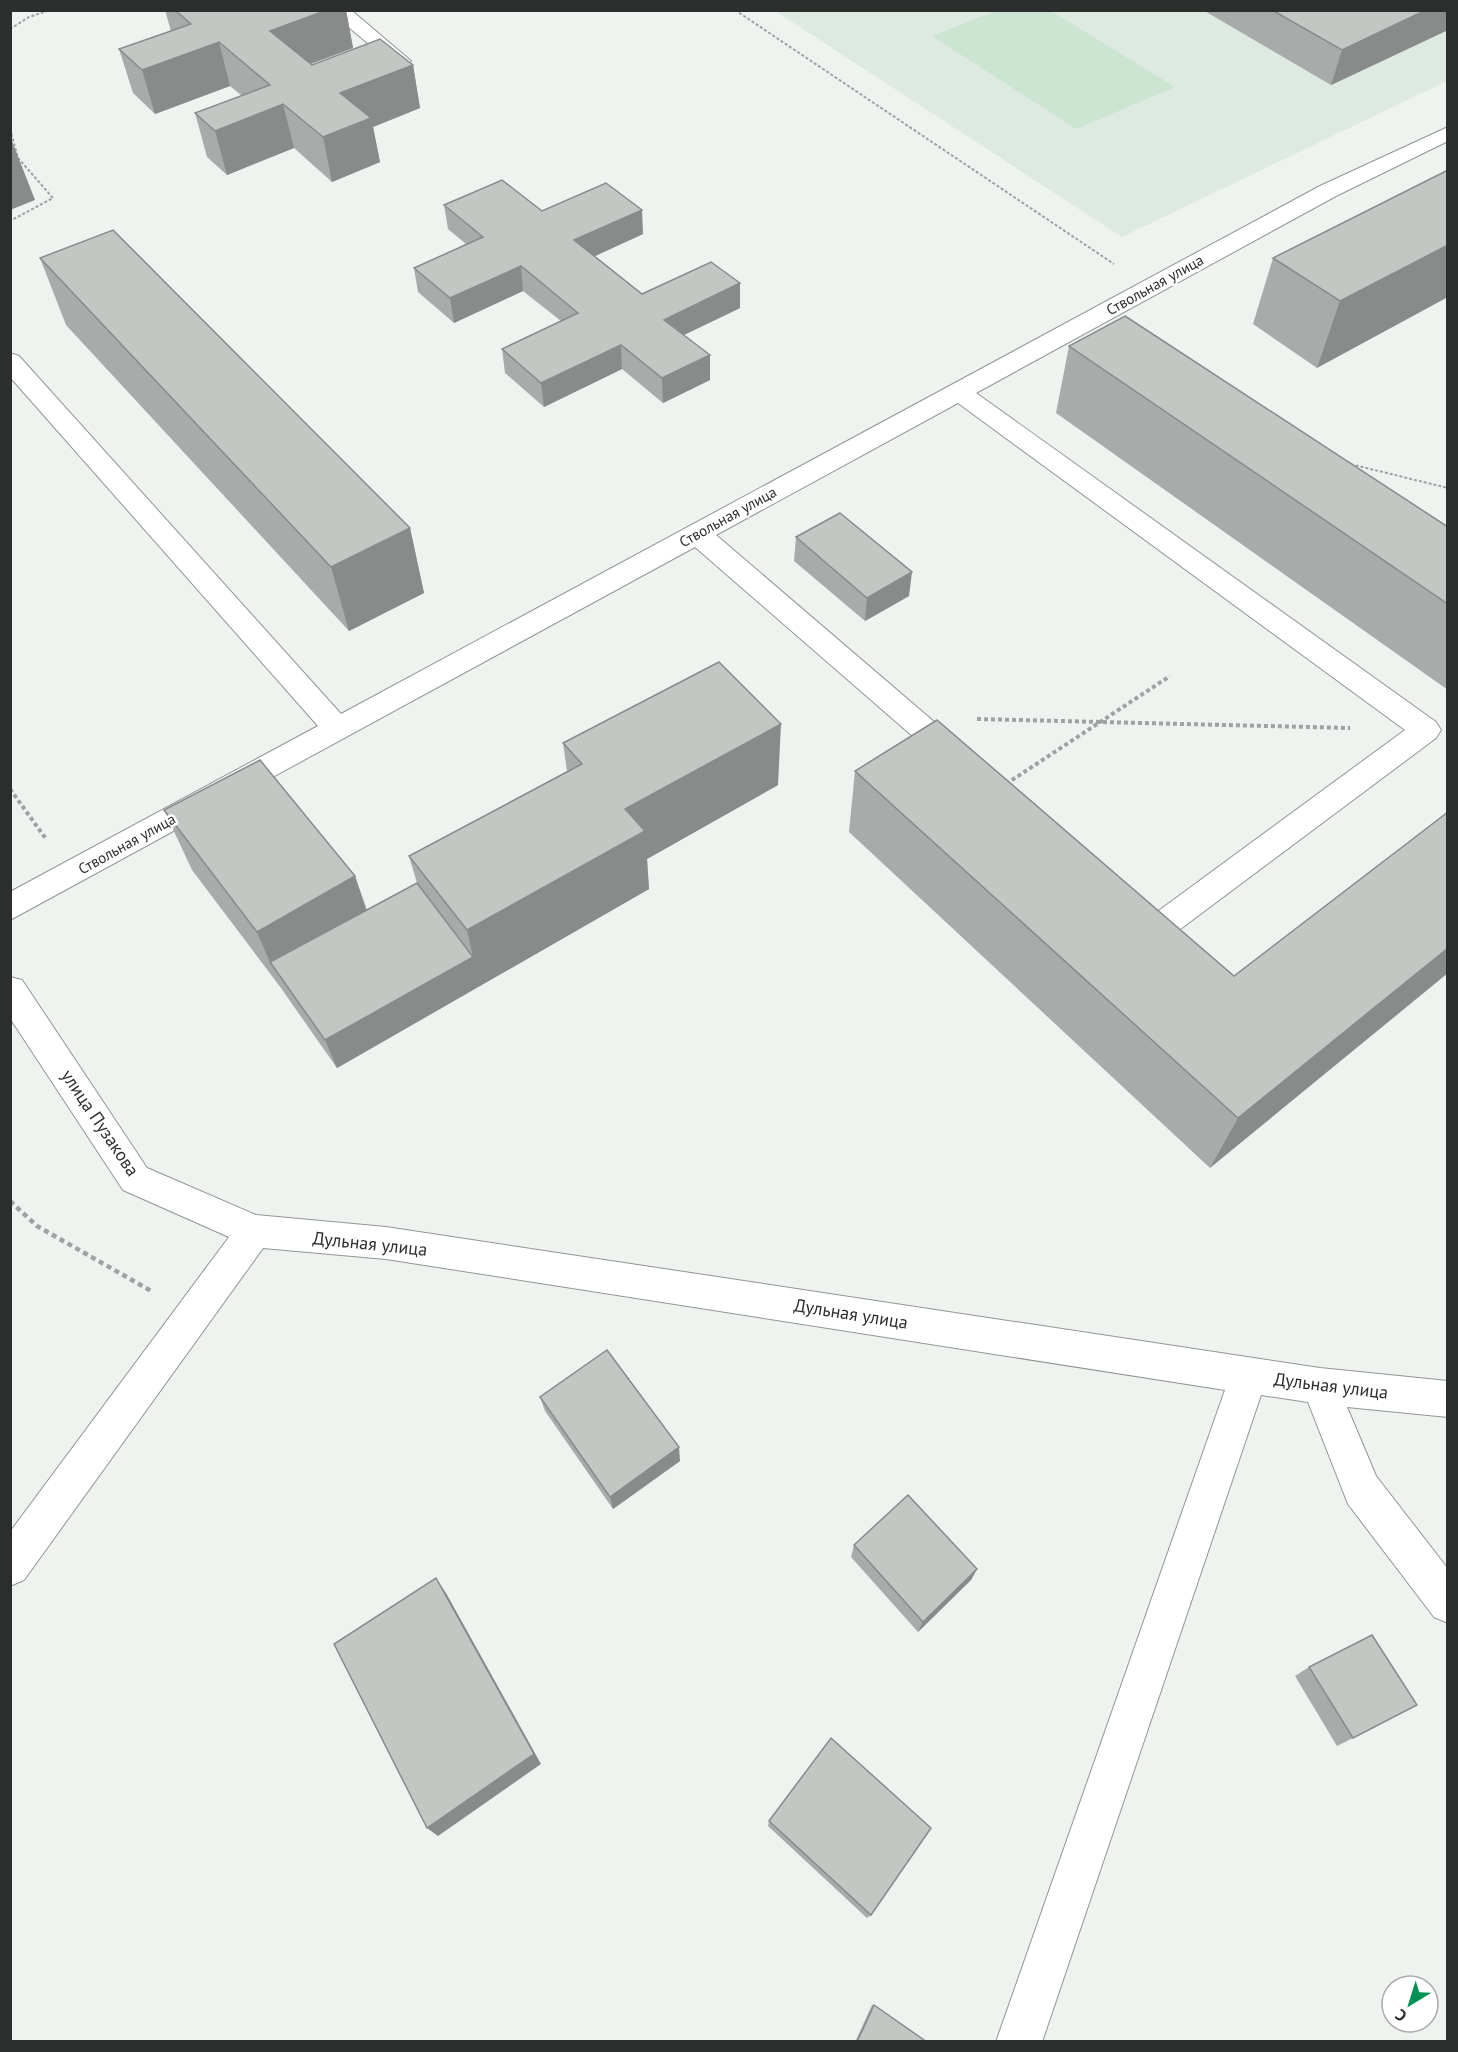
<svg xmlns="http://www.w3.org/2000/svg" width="1458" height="2052" viewBox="0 0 1458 2052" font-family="'PT Sans',sans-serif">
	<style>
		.built { fill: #dde9e1 }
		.green { fill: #cce5d3 }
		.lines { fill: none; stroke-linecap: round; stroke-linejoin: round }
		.minor-casing { stroke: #919692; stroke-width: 2 }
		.path-far2 { stroke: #9fa2a0; stroke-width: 2; stroke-dasharray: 3 2; stroke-linecap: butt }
		.path-far1 { stroke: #9fa2a0; stroke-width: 4; stroke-dasharray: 4 3; stroke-linecap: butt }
		.path { stroke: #9fa2a0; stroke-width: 4.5; stroke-dasharray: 5 4; stroke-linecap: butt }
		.minor { fill: #fff; fill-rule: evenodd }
		.wall { fill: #a7aba9 }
		.shaded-wall { fill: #888b89 }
		.building { fill: #c2c7c4; stroke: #888b89; stroke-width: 1.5 }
		.labels { text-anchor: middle; stroke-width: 5; stroke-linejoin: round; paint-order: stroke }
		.far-street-label { font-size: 15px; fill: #2c2e2d; stroke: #fff }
		.street-label { font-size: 18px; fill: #2c2e2d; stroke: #fff }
	</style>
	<rect width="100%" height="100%" fill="#eef3f0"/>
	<!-- built -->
	<path class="built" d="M775,11H1447V81L1122,237Z"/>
	<!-- green -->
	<path class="green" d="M996,11H1051L1175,87L1076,129L932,36Z"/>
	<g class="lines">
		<defs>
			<path id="minor" d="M328,10H351L411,61L408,65H394Z
				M1448,127V141L1336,196L976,393L1436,722L1441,730L1436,738L1167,939C1147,946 1128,929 1118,911L1123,902C1138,897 1145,902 1157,912L1405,730L958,403L716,535L967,750L972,758L967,766L957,769L947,766L695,547L10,920V892L318,726L10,377V353L19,356L341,714L1320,186Z
				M10,977L22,980L147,1168L256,1215L386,1227L1320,1368L1448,1381V1417L1347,1407L1376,1476L1448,1569V1623L1434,1617L1348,1504L1308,1402L1261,1395L1042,2042H996L1225,1390L386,1259L263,1248L24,1580L10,1586V1532L229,1237L123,1190L10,1018Z"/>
		</defs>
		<!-- minor casing -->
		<use href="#minor" class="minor-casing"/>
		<!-- path-far2 -->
		<path class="path-far2" d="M735,10L1114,264
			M10,29L29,17L50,10
			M10,129L18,158L53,198L10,221
			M1346,463L1448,488"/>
		<!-- path-far1 -->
		<path class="path-far1" d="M977,719L1350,728
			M1006,784L1170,676
			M10,789L46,839"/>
		<!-- path -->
		<path class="path" d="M10,1201L37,1226L153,1292"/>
		<!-- minor -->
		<use href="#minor" class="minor"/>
	</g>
	<!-- wall -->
	<path class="wall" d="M165,10H346L353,48L311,64L312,65H413L420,108L373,127L380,162L332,182L294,148L227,175L207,157L195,113L242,96L230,86L155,114L133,93L119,49L171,31Z
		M1203,10H1448V30L1331,85Z
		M1448,170L1317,368L1253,324L1273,258Z
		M444,205L542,211L643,234L594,256L642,294L740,283V308L684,335L710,355V380L663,403L622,369L544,407L505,373L502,349L561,321L523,291L454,323L418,292L414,268L466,244L448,229Z
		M40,258L410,528L424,593L349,631L66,325Z
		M1069,346L1448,527V690L1056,413Z
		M796,537L909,596L865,621L794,561Z
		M563,743L778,785L647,859L649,889L337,1068L283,991L281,988L192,870L164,810L355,876L367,910L417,883L409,856L567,771Z
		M855,771L1234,976L1448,812L1210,1168L849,832Z
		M540,1397L680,1461L613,1509L545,1411Z
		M854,1545L977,1569L971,1580L918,1632L851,1557Z
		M1309,1667L1353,1738L1337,1746L1295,1676Z
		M769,1821L871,1915L867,1918L768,1826Z
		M872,2005H874L923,2042H855Z"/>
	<!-- shaded-wall -->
	<path class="shaded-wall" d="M327,10H346L353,48L280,75L270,31Z
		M1426,10H1448V30L1331,85L1342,50Z
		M219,42L230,86L155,114L142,70Z
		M413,65L420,108L373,127L380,162L332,182L323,137L340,93Z
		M283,104L294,148L227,175L215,131Z
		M10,136L35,200L10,210Z
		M642,210L643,234L576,265L574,240Z
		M1448,245V297L1317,368L1340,301Z
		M521,266L523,291L454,323L450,298Z
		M740,283V308L665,344L664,320Z
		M621,345L622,369L544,407L541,383Z
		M710,355V380L663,403L662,378Z
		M410,528L424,593L349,631L331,567Z
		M912,572L909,596L865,621L867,598Z
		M781,724L778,785L647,859L649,889L337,1068L325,1040L473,957L467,930L625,809Z
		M355,876L374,934L270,962L281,988L257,932Z
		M1448,948V973L1210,1168L1238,1118Z
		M679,1447L680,1461L613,1509L610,1497Z
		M977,1569L971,1580L918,1632L923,1622Z
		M436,1578L446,1593L541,1764L438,1836L427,1828Z"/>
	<!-- building -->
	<path class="building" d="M175,10H327L270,31L312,65L380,39L413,65L340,93L371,118L323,137L283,104L215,131L195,113L270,85L219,42L142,70L119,49L191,24Z
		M1272,10H1426L1342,50Z
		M1448,170V245L1340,301L1273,258Z
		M502,180L542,211L606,183L642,210L574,240L642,294L711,262L740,283L664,320L710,355L662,378L621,345L541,383L502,349L578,313L521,266L450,298L414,268L483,237L444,205Z
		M113,230L410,528L331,567L40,258Z
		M1125,316L1448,527V604L1069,346Z
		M840,513L912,572L867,598L796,537Z
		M719,662L781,724L625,809L645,831L467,930L409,856L582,764L563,743Z
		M937,720L1234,976L1448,812V948L1238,1118L855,771Z
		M260,760L355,876L257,932L164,810Z
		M417,883L473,957L325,1040L270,962Z
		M607,1350L679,1447L610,1497L540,1397Z
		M908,1495L977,1569L923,1622L854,1545Z
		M436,1578L534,1754L427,1828L334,1644Z
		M1372,1635L1417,1705L1353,1738L1309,1667Z
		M831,1738L931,1828L871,1915L769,1821Z
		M874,2005L924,2040L923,2042H857Z"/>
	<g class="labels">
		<!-- far-street labels -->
		<g class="far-street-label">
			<text transform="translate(1155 285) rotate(-29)" y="5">Ствольная улица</text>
			<text transform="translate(728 517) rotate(-29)" y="5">Ствольная улица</text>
			<text transform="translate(127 844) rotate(-29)" y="5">Ствольная улица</text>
		</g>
		<!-- street labels -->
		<g class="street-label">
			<text transform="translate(100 1123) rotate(56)" y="6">улица Пузакова</text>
			<text transform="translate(370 1244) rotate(6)" y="6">Дульная улица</text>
			<text transform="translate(851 1314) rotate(9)" y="6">Дульная улица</text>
			<text transform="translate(1331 1386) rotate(7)" y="6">Дульная улица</text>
		</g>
	</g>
	<!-- border -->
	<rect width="1458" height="2052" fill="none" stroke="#2c2e2d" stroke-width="24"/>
	<!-- north arrow -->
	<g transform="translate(1410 2004) rotate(218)"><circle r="28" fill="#ffffff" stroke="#ababab" stroke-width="1.5"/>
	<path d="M0-4.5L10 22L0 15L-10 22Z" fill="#009252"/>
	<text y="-9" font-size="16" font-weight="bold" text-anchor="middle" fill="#2c2e2d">С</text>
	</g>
</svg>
